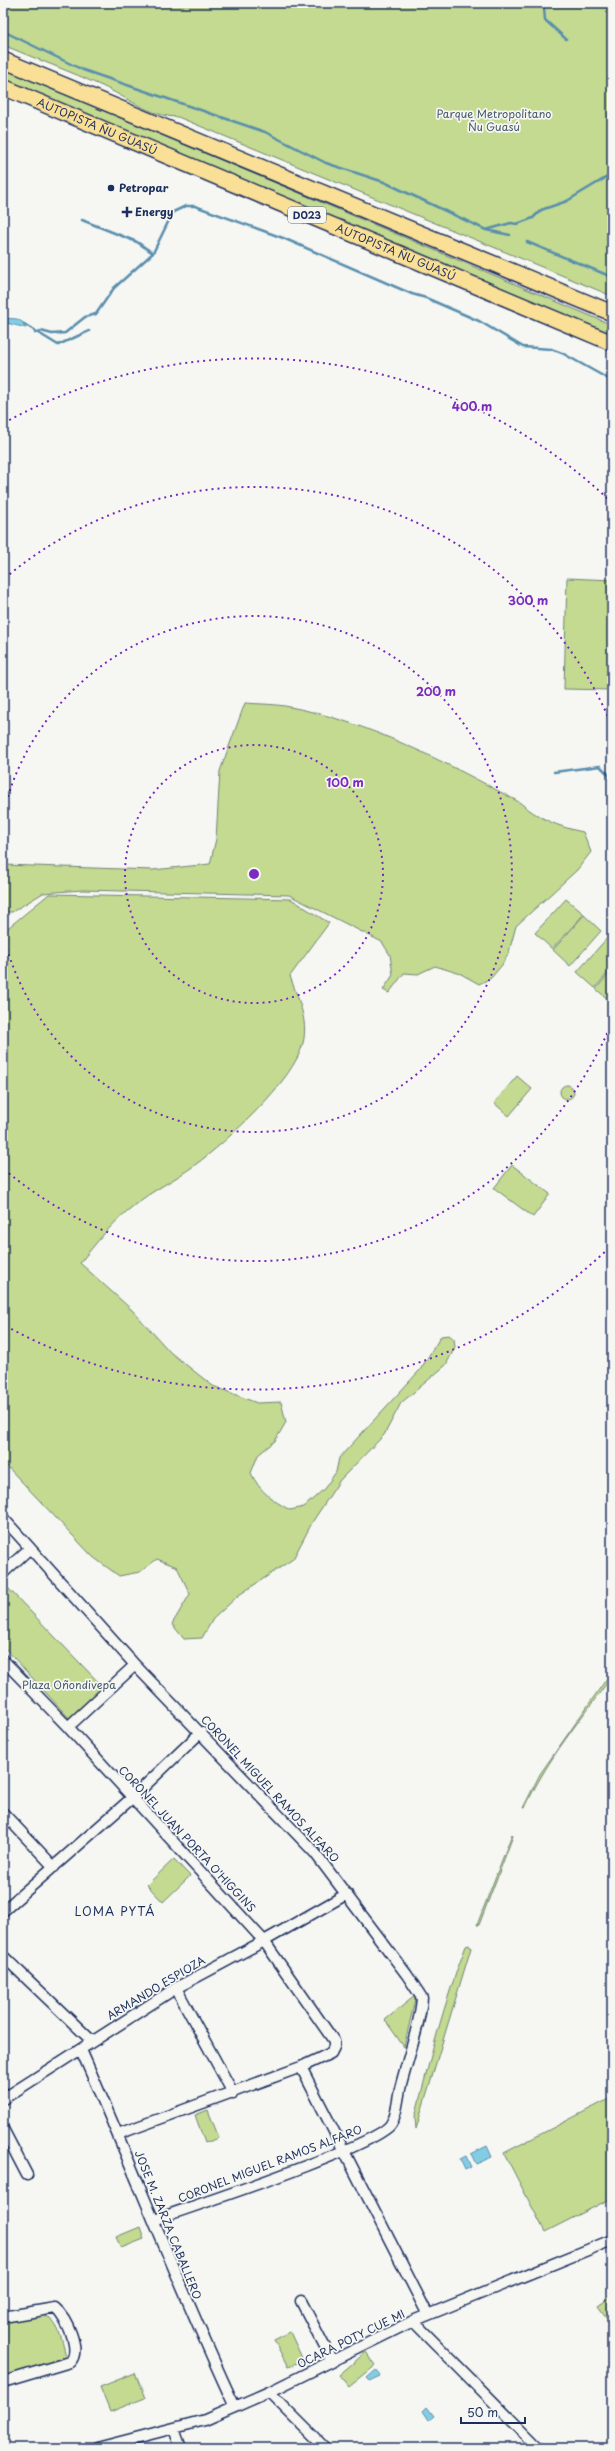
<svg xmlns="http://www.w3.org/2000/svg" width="615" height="2451" viewBox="0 0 615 2451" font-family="'Playpen Sans',sans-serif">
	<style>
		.built { fill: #e6e0ec }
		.green { fill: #c3da90; stroke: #6f8477 }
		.water { fill: #83cde4; stroke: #598eae }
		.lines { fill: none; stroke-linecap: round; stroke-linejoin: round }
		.stream { stroke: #598eae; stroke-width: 2.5 }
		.minor-casing { stroke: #1b2f5e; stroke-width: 13 }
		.highway-casing { stroke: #1b2f5e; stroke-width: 18 }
		.minor { stroke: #f6f6f2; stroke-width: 10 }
		.highway { stroke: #fadf96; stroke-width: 15 }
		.ring { fill: none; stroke: #7b2cbf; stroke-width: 2; stroke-dasharray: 2 4 }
		.poi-dot { fill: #1b2f5e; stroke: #f6f6f2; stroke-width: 1.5 }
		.labels { text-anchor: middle; stroke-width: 3.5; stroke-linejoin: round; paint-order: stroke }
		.shield { fill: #f6f6f2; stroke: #5d6b8a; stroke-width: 1 }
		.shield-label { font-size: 10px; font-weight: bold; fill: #1b2f5e }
		.park-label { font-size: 11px; fill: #455a6a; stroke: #f6f6f2 }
		.street-label { font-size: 11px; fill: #1b2f5e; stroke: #f6f6f2 }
		.poi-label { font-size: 11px; font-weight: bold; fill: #1b2f5e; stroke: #f6f6f2; text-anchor: start }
		.neighbourhood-label { font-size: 12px; letter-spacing: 1px; fill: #1b2f5e; stroke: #f6f6f2 }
		.centre { fill: #7b2cbf; stroke: #f6f6f2; stroke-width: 2 }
		.ring-label { font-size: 12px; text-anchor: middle; font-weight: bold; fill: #7b2cbf; stroke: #f6f6f2; stroke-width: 3.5; stroke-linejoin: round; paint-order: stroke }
	</style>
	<rect width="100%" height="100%" fill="#f6f6f2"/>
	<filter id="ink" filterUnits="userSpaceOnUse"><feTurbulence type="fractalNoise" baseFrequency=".025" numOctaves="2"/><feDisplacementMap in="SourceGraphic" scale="8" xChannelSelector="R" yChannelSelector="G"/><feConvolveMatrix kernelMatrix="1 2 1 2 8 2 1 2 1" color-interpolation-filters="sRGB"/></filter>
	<g filter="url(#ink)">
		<!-- built -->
		<path class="built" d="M3,66L612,321V336L3,81Z"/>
		<!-- green -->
		<path class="green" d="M3,3H612V296L178,117C151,117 126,97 102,86C70,71 36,59 3,45Z
			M3,68L612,325V334L3,80Z
			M567,578L612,580V690L564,689Z
			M245,703C258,704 272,704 285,706C368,721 445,762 519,802C538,818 558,827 583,832L591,852L577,870L516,926L509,952L502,965L491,978L479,984L461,974L435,966L418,974L404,973L389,993L383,990L393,975L390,955L382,942L289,895L82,890L43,893L12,912H3V865L153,870L210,864L216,839L220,771Z
			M49,894L291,899L329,923L290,976C297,997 309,1020 303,1043C294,1081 226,1142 195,1165C175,1180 151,1191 132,1207C112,1223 96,1243 80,1263L132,1310L171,1353L213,1386L257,1403L281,1402L286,1422L275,1441L258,1455L251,1473C260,1492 272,1500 290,1510L304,1507L324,1489L336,1472L339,1458L420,1370L441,1336L449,1335L454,1339L455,1347L446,1365L401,1403L384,1435L340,1480L313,1521L293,1559L239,1595L213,1619L202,1638L184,1639L172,1624L190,1594L177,1567L157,1559L140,1572L119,1576L93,1557L3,1462V932Z
			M566,899L584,914L552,949L535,933Z
			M584,915L601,931L570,966L553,950Z
			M609,936L612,938V968L595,988L577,972Z
			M612,970V1003L596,989Z
			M517,1076L532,1089L509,1116L494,1103Z
			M560 1092a7 7 0 1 1 14 0a7 7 0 1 1-14 0Z
			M512,1165L550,1194L533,1217L494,1188Z
			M6,1586L104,1688L70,1719L3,1646V1589Z
			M612,1671V1676C582,1718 546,1760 525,1808H523L540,1774Z
			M512,1834L513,1836L479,1925H477Z
			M174,1859L190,1876L163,1902L147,1885Z
			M469,1945L471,1948L416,2129L415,2117C430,2059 444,2002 466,1946Z
			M416,1995L404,2047L385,2020Z
			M609,2099L612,2104V2198L545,2232L504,2153Z
			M208,2110L219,2138L205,2143L195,2115Z
			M140,2227L144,2239L121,2248L116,2237Z
			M612,2296V2325L598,2306Z
			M39,2314C59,2318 61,2338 66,2356L3,2380V2322Z
			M290,2332L303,2360L288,2367L274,2340Z
			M366,2352L376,2365L349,2387L339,2375Z
			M135,2373L145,2398L110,2412L100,2387Z"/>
		<!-- water -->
		<path class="water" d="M3,318L17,319L27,325L26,328L3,322Z
			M487,2146L492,2157L476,2164L471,2154Z
			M466,2156L471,2167L465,2170L460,2159Z
			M376,2370L381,2376L370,2381L367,2378Z
			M427,2407L434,2416L429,2420L423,2411Z"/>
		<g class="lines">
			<!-- stream -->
			<path class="stream" d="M537,3L544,8L545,20L566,39
				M3,31L83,70L265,132L326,163L384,182L486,230L510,235
				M82,220L137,242L153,253
				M486,230L511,223L517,224L533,218L541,210L567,201L612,174
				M527,242L612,277
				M24,324L58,345L89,331
				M35,333L41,331L52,334L65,333L85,317L96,314L114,288L153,253L173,212L186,206H195L283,238L412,294L426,298L479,321L523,347L551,349L562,353L612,381
				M554,772L600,766L608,774L612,783"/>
			<defs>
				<path id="minor" d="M3,1518L135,1665L315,1853L407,1975L422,1998C420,2026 407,2060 400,2089C398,2099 397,2115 391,2124C378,2146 190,2207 154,2220
					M3,1573L30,1548
					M3,1660L68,1727L264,1941L334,2041V2047L331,2053L301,2067L118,2134
					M68,1727L135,1665
					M3,1813L54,1867
					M3,1911L132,1798L201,1732
					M3,1956L92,2041
					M176,1988L233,2093
					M81,2050C134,2169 180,2290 235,2407
					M301,2067L428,2315
					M3,2099L176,1988L264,1941L347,1894
					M3,2129L27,2175
					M301,2301L332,2361
					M3,2317L55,2308C66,2317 82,2350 70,2362L3,2382
					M413,2321L539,2448
					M269,2392L325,2448
					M174,2429L181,2448
					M97,2448L205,2420L269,2392L413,2321L612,2240"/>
				<g id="highway">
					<path d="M3,60L612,313"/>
					<path id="s1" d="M3,87L612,343"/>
				</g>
			</defs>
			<!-- minor casing -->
			<use href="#minor" class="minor-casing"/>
			<!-- highway casing -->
			<use href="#highway" class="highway-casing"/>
			<!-- minor -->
			<use href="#minor" class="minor"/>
			<!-- highway -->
			<use href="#highway" class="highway"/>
		</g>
	</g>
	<!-- distance rings -->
	<g class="ring">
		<circle cx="254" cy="874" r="129"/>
		<path d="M3 814A258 258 0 1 1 3 934"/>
		<path d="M612 1022A387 387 0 0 1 5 1170M5 578A387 387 0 0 1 612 726"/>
		<path d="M609 1248A516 516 0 0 1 4 1325M4 423A516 516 0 0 1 609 500"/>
	</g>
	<!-- markers -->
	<g class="poi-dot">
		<circle cx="111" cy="188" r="4"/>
		<path d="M125 206h4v4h4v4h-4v4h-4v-4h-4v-4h4z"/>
	</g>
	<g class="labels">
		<!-- shield labels -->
		<rect class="shield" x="288" y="207" width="38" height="16" rx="3"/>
		<g class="shield-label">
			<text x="307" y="219">D023</text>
		</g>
		<!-- park labels -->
		<g class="park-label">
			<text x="494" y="118">Parque Metropolitano<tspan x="494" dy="13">Ñu Guasú</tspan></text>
			<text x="69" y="1689">Plaza Oñondivepa</text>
		</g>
		<!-- street labels -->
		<g class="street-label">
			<text dy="4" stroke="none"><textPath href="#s1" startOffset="102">AUTOPISTA ÑU GUASÚ</textPath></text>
			<text dy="4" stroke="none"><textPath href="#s1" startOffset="426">AUTOPISTA ÑU GUASÚ</textPath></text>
			<text transform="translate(270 1789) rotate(47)" y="4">CORONEL MIGUEL RAMOS ALFARO</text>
			<text transform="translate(187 1839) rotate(47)" y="4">CORONEL JUAN PORTA O'HIGGINS</text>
			<text transform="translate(156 1988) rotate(-31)" y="4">ARMANDO ESPIOZA</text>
			<text transform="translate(270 2164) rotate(-21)" y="4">CORONEL MIGUEL RAMOS ALFARO</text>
			<text transform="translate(168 2225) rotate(68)" y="4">JOSE M. ZARZA CABALLERO</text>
			<text transform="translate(351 2339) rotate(-26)" y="4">OCARA POTY CUE MI</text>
		</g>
		<!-- poi labels -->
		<g class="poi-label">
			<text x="119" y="192">Petropar</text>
			<text x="135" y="216">Energy</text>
		</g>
		<!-- neighbourhood labels -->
		<g class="neighbourhood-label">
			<text x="115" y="1916">LOMA PYTÁ</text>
		</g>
	</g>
	<circle cx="254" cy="874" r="6" class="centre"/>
	<g class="ring-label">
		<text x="472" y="411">400 m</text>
		<text x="528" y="605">300 m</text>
		<text x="436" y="696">200 m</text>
		<text x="345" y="787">100 m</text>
	</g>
	<!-- margin -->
	<rect width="615" height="2451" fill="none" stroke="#f6f6f2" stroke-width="16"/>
	<rect x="8" y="8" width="599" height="2435" fill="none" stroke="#1b2f5e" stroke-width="1.5" filter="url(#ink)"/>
	<!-- scale -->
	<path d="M461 2417v6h64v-6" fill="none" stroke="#1b2f5e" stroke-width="2"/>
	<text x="467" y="2417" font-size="12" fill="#1b2f5e" stroke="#f6f6f2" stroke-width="3" paint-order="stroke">50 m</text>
</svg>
